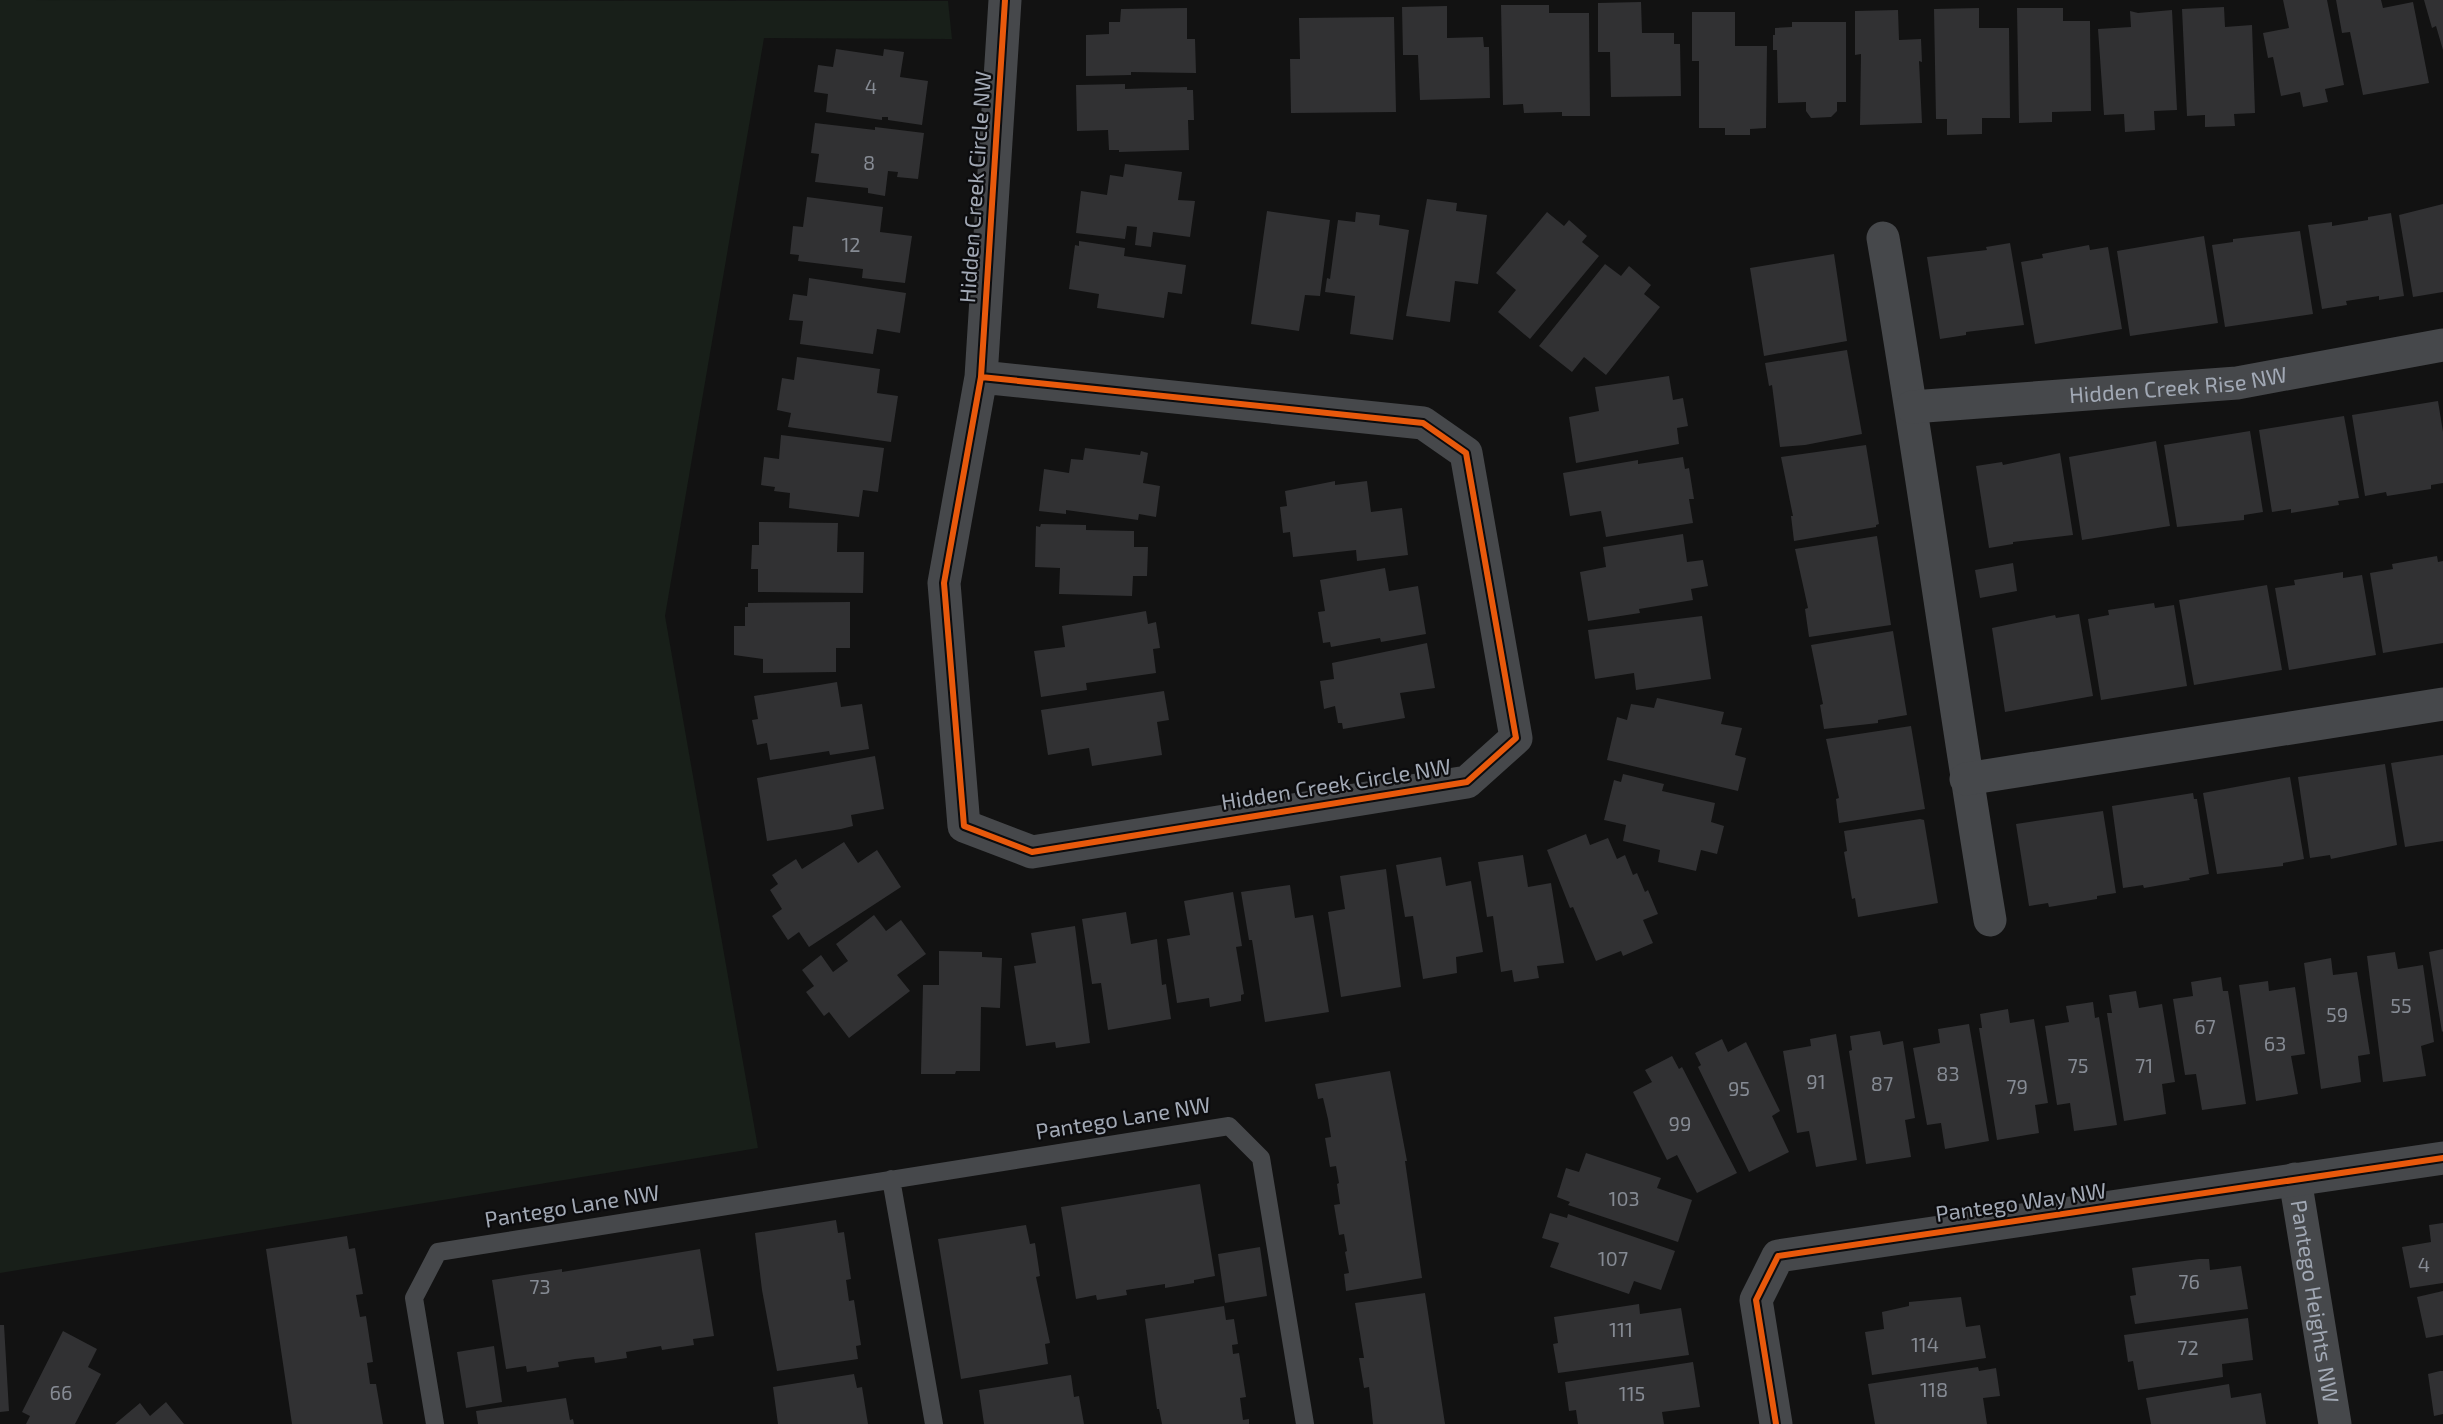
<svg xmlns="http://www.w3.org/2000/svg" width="2443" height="1424" viewBox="0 0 2443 1424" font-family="'Exo 2',sans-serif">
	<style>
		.green { fill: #181f19 }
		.building { fill: #313133 }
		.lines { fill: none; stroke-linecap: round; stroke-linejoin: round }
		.service { stroke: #46484b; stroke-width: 18 }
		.minor { stroke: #46484b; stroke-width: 33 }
		.cycleway-casing { stroke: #0c0c0e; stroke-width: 10 }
		.cycleway { stroke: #e8590c; stroke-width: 6 }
		.labels { text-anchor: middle; stroke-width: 4.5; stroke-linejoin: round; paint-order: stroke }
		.number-label { font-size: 20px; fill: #868b94 }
		.street-label { font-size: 22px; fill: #a2a9b5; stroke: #0c0c0e }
	</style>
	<rect width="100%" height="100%" fill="#121212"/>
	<!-- green -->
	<path class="green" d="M0,0L948,1L952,39L764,38L665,616L758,1148L0,1273Z"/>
	<!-- building -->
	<path class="building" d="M2283,0H2327L2344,85L2325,89L2328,102L2303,107L2300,92L2281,96L2273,57L2268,58L2263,33L2289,28Z
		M2336,0H2381L2383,8L2413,2L2429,83L2363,95L2350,32L2342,33Z
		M2424,0H2443V50L2436,26L2432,28Z
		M1641,2L1642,33H1674V44H1680L1681,96L1611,97L1610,52H1598V3Z
		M1501,5H1549V13H1589L1590,116H1562V112L1524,113L1523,104L1503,105Z
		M1447,6V38L1483,37L1484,47H1489L1490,98L1420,100L1418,55H1403L1402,7Z
		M2224,7L2225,27L2252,25L2255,113L2234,114L2235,126L2205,127V115L2187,116L2182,9Z
		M1187,8V39H1195L1196,73L1131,72V75L1086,76V35L1109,34V22H1120L1121,9Z
		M1979,8V28H2009L2010,118H1982V134L1947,135V119H1936L1934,9Z
		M2017,8H2063V21H2090L2091,111L2052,112V122L2019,123Z
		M1898,10L1899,40L1921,39L1922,62L1919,61L1922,123L1860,125L1861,54L1855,55V11Z
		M2172,10L2177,110L2154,111L2155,130L2125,132L2124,114L2104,115L2098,29L2131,27L2130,11L2138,13Z
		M1692,12H1735V46H1767L1766,128L1750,129V135H1725V128H1699V61H1692Z
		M1394,17L1396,112L1291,113L1290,59H1300L1299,18Z
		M1792,22H1846V102H1837V111L1831,117L1811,118L1806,111V102L1778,103L1777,50H1773V35H1775V28L1792,27Z
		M836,49L883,56L884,49L904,52L900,77L928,81L922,125L888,120V117H882V120L826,112L828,94L814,92L818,65L833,67Z
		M1125,84V89L1187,87V90H1193L1194,120H1188L1189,150L1119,152V150H1109L1108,130L1077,131L1076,85Z
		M815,123L875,130V127L924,133L918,179L897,177L898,172L888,171L885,196L868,193V188L815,182L819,154L811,153Z
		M1125,164L1182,172L1178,200L1195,201L1190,237L1153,232L1151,247L1135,245L1137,227L1127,226L1125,239L1076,233L1081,191L1107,195L1110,175L1123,177Z
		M807,197L883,207L880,232L912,236L905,283L862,278L863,269L798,261L799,255L790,254L793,226L803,227Z
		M1427,199L1457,203L1456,211L1487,215L1478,284L1455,281L1450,322L1406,316Z
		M2443,204V292L2413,297L2399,215Z
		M1267,211L1330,220L1320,296L1305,295L1299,331L1251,324Z
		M1356,212L1380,215L1379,225L1409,230L1393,340L1350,334L1355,296L1325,292L1327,278L1330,279L1338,220L1355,222Z
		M1547,212L1564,226L1569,220L1587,236L1582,242L1599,256L1530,339L1498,312L1516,290L1496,273Z
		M2391,213L2404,296L2379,300V296L2346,301L2347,305L2322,309L2308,225L2332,222V226L2368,220V217Z
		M2300,231L2313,314L2225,327L2212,245L2233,242V239Z
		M2204,236L2218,323L2130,336L2117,251Z
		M1079,241L1125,248L1124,256L1186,265L1182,294L1168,292L1164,318L1097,308L1099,294L1069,289L1075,245L1079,246Z
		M2010,243L2024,325L1966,332V335L1940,339L1927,257L1987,250L1986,247Z
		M2089,245L2090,250L2108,247L2122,329L2035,344L2021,262L2043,258L2042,254Z
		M1834,254L1847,341L1764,356L1750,268Z
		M1605,264L1621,276L1629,266L1651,285L1644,294L1660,307L1606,375L1584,357L1572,372L1539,346Z
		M809,278L906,293L900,333L877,329L873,354L800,344L803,321L789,320L793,294L807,296Z
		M1847,350L1862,434L1805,445L1780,447L1772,385L1769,386L1765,363Z
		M797,357L880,369L877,393L898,396L891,442L788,427L791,413L777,410L782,378L794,380Z
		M1669,376L1673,400L1683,398L1688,426L1677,428L1679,444L1576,463L1569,417L1599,411L1595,387Z
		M2438,401L2443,432V483L2431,485V489L2387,496L2386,492L2365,496L2352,415Z
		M2344,416L2359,498L2338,501L2339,505L2291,513V509L2272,512L2259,430Z
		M2250,431L2263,512L2244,515V520L2177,527L2164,445Z
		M781,435L884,448L878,492L863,490L859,517L789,508L790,493L774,491L775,487L761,485L764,457L779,459Z
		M2156,441L2170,526L2082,540L2069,457Z
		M1866,445L1879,524L1876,525V527L1794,541L1791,516H1793L1781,457Z
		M1085,448L1140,455L1141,451L1148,453L1143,483L1160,486L1156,517L1139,514L1138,520L1066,510V514L1039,511L1044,469L1069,473L1071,459L1083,460Z
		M2060,453L2073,535L2013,542V544L1989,548L1976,466L2002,462L2003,465Z
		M1683,457L1685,469L1689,468L1694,499H1689L1693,523L1606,537L1601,511L1570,516L1563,473L1638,460V464Z
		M1335,481V485L1367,481L1371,512L1402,508L1408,555L1357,561L1356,550L1293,557L1290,532L1283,533L1280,507L1287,506L1285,491Z
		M759,522L838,523L837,552H864L863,593L758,592V569H751L752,545H759Z
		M1041,524L1086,525V530L1134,531V547H1148L1147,576H1133L1132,596L1059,594L1060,568L1035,567L1036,526L1040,527Z
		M1683,534L1687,562L1703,560L1708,586L1691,589L1693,600L1639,609L1640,613L1588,621L1580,572L1606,567L1603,547Z
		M1877,536L1891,625L1809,637L1805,609L1808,608L1795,549Z
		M2437,556L2438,562L2443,561V643L2383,653L2370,573L2393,569L2392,564Z
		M2013,563L2017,591L1980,598L1975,570Z
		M1385,568L1389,591L1418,586L1426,634L1381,642L1380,638L1331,647L1330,642L1323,643L1318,612L1325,611L1320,580Z
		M2343,572V578L2362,575L2376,655L2289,670L2275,588L2295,585L2294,580Z
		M2267,585L2282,670L2194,685L2179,600Z
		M850,602V648H836V672L763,673V659L734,655V626H745V607H748V603Z
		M2154,603L2155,608L2174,605L2187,686L2101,700L2088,619L2109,615L2108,610Z
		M1146,611L1148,624L1156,622L1160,648L1153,649L1156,673L1086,683L1087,690L1041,697L1034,651L1065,647L1062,626Z
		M2079,614L2093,696L2005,712L1992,628L2055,615L2056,618Z
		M1702,616L1711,679L1636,690L1634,673L1595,679L1588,630Z
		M1893,631L1907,715L1878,720V723L1824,729L1820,705L1823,704L1811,645Z
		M1427,643L1435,688L1400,693L1405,718L1343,729L1342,723H1338L1335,706L1324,709L1320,681L1334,679L1332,663Z
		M837,682L841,707L862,704L869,749L830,755L829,751L770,760L767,743L757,745L752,720L758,719L754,696Z
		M1164,691L1169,720L1157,722L1162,755L1092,766L1089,748L1048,755L1041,710Z
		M1657,698L1724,712L1721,724L1742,728L1735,755L1746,758L1738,791L1607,760L1617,717L1627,720L1631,704L1654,708Z
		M1911,726L1925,809L1839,823L1836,799L1839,798L1826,739Z
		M2443,755V841L2405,847L2391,763Z
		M875,756L884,809L851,815L853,826L841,829L767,841L757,778Z
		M2385,764L2397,845L2331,859L2330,855L2310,858L2298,777Z
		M1623,774L1664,784L1662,791L1715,803L1711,822L1724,826L1717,854L1701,850L1696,871L1658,862L1660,850L1623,841L1626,825L1604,820L1614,780L1621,782Z
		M2290,777L2304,859L2283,863V866L2217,874L2203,793Z
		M2193,793L2194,799H2197L2209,874L2189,878L2190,880L2144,888L2143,885L2123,888L2112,806Z
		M2103,811L2116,893L2097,896V899L2049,907L2048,903L2029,906L2016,824Z
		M1920,819L1924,820L1938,903L1858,917L1855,898L1852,899L1844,852L1847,851L1844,831Z
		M1586,834L1590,845L1608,838L1617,859L1625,855L1633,875L1637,873L1645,892L1648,890L1658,914L1643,920L1653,943L1623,956L1621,951L1596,961L1573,907L1570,908L1547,850Z
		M844,842L858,863L877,850L901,887L809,947L799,932L788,940L772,916L782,909L770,890L778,884L772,875L796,859L802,869Z
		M1523,855L1528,887L1551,883L1564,963L1537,966L1539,978L1514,982L1512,970L1501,972L1493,916L1487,917L1478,862Z
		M1441,857L1446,886L1471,881L1483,952L1456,957L1457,973L1423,979L1413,916L1405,917L1396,865Z
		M1386,869L1401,987L1341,997L1328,912L1345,909L1340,876Z
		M1290,885L1295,918L1313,915L1329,1012L1265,1022L1252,940H1249L1241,892Z
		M1233,892L1242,946L1236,947L1244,994L1241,995V1001L1210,1007L1209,998L1177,1003L1167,939L1190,935L1184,901Z
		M1126,912L1131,944L1157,939L1162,985L1166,984L1171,1019L1108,1030L1101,983L1092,984L1082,919Z
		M874,915L886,931L901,920L926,954L897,975L910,991L849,1038L829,1012L824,1016L806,992L814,986L802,970L821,955L833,972L848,961L836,944Z
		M1075,926L1090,1043L1056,1048L1055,1042L1026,1046L1014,966L1036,963L1031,933Z
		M2443,949V1031L2442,1032L2429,952Z
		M939,951L982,952V957L1002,958L1000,1008L981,1007L980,1071H956L955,1074H921L923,985H939Z
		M2395,952L2398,969L2423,965L2434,1042L2421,1046L2426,1076L2383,1082L2367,956Z
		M2331,958L2333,975L2357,972L2370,1054L2358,1056L2361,1082L2321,1089L2304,963Z
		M2221,977L2223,991H2228L2246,1104L2202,1110L2196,1074L2185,1075L2173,999L2193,996L2191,982Z
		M2268,981L2269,991L2295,987L2305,1054L2291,1056L2298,1094L2256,1101L2239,985Z
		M2136,991L2139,1008L2162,1004L2175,1082L2162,1084L2166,1114L2124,1121L2107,1013H2112L2109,995Z
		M2093,1002L2095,1018L2099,1017L2117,1125L2074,1131L2070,1103L2057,1105L2045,1026L2069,1022L2066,1006Z
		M2008,1009L2010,1023L2034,1019L2048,1103L2035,1105L2039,1133L1997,1140L1979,1028H1982L1980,1014Z
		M1969,1024L1989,1141L1945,1149L1941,1123L1927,1125L1913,1048L1940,1043L1938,1029Z
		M1880,1031L1883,1045L1903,1041L1915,1118L1905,1120L1911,1157L1866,1164L1849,1051L1852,1050L1850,1036Z
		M1836,1034L1857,1160L1816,1167L1809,1131L1797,1133L1783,1051L1811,1046L1810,1039Z
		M1722,1039L1728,1052L1746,1042L1780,1111L1772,1116L1789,1152L1749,1172L1698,1067L1701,1065L1695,1053Z
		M1672,1056L1679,1069L1682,1067L1737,1173L1697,1193L1677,1155L1667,1160L1633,1092L1652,1082L1645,1070Z
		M1390,1071L1407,1161H1405L1422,1278L1346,1291L1344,1274L1349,1273L1345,1252L1347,1251L1344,1234L1339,1235L1334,1205L1340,1204L1337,1184L1339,1183L1336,1166L1330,1167L1325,1138L1331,1137L1328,1119L1323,1098L1318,1099L1315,1084Z
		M1586,1153L1661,1178L1657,1188L1692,1200L1678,1242L1568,1205L1570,1202L1557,1197L1566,1168L1579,1172Z
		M1200,1184L1215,1276L1194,1280V1283L1165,1288V1284L1126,1290L1127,1295L1097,1300L1096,1295L1076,1299L1061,1207Z
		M1550,1213L1567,1218L1568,1214L1675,1251L1661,1290L1634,1281L1629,1294L1550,1267L1559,1243L1542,1238Z
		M836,1220L838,1233L844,1232L851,1279L846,1280L849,1301L854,1300L861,1345L856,1346L858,1359L777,1371L762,1290L755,1233Z
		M2443,1223V1283L2410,1288L2402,1247L2431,1242L2429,1225Z
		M1026,1225L1030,1244L1035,1243L1040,1276L1036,1277L1050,1343L1045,1344L1048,1364L961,1379L938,1239Z
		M347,1236L349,1249L355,1248L363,1294L356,1295L360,1317L366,1316L373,1362L367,1363L370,1384H376L383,1424H292L266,1249Z
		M1260,1247L1267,1296L1225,1303L1218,1254Z
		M700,1249L714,1336L693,1339L694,1345L662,1350L661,1346L626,1352L627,1358L595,1363L594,1357L575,1359L558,1362L559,1367L527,1372L526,1366L506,1369L492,1280L562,1269V1272Z
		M2199,1259H2209L2210,1270L2241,1266L2248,1309L2135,1324L2130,1296L2136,1295L2132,1268Z
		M2443,1291V1335L2426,1338L2417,1297Z
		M1425,1293L1445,1424H1373L1369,1387L1364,1388L1359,1358H1364L1355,1303Z
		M1961,1297L1966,1327L1980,1325L1986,1358L1872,1375L1865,1332L1884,1329L1882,1312L1909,1306V1302Z
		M1639,1304L1640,1314L1681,1308L1689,1355L1558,1373L1553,1344L1558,1343L1554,1317Z
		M1224,1306L1226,1320L1234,1319L1238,1344L1232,1345L1233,1354L1239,1353L1246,1397L1240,1398L1243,1420L1249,1419V1424H1162L1159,1409H1157L1145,1319Z
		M2248,1318L2253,1360L2222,1364L2223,1377L2138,1390L2133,1361L2128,1362L2124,1335Z
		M0,1325H4L9,1411L0,1412Z
		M63,1331L97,1349L88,1367L101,1374L75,1424H26L30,1416L22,1412Z
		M494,1346L502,1402L466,1408L457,1352Z
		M1693,1362L1700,1407L1662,1412L1664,1424H1578L1576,1410L1569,1411L1565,1382Z
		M1978,1367L1979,1371L1996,1368L2000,1396L1983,1398L1987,1424H1875L1868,1384Z
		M2440,1371H2443V1414L2434,1416L2428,1374Z
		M854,1374L857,1388L862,1387L868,1424H778L773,1387Z
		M1071,1375L1074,1397L1079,1396L1084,1424H984L979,1390Z
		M2229,1384L2231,1398L2261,1393L2266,1424H2151L2146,1398Z
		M566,1398L570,1420L573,1419L574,1424H478L476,1411Z
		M166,1402L184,1424H115L140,1403L150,1416Z"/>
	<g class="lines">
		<!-- service -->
		<path class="service" d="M891,1179L934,1424
			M435,1424L414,1298L438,1252L1229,1126L1261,1158L1305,1424"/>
		<!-- minor -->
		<g class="minor">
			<path d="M1883,238C1922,465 1952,693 1990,920"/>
			<path d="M981,377L1423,423L1466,453L1516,738L1467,782L1032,852L964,826L944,583L981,377L1005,0"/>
			<path id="s1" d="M1912,407L2237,383L2443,345"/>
			<path d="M1966,779L2443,704"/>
			<path id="s2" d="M2295,1179L2335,1424"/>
			<path d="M1776,1424L1756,1300L1778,1256L2443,1158"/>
		</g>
		<defs>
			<path id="cycleway" d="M981,377L1423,423L1466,453L1516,738L1467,782L1032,852L964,826L944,583L981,377L1005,0
				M1776,1424L1756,1300L1778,1256L2443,1158"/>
		</defs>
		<!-- cycleway casing -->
		<use href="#cycleway" class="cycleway-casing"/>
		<!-- cycleway -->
		<use href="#cycleway" class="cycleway"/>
	</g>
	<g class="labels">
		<!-- number labels -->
		<g class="number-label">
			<text x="871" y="94">4</text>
			<text x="869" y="170">8</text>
			<text x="851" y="252">12</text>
			<text x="2401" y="1013">55</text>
			<text x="2337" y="1022">59</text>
			<text x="2205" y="1034">67</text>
			<text x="2275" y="1051">63</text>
			<text x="2078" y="1073">75</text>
			<text x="2144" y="1073">71</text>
			<text x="1948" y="1081">83</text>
			<text x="1816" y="1089">91</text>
			<text x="1882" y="1091">87</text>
			<text x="2017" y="1094">79</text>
			<text x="1739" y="1096">95</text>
			<text x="1680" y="1131">99</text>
			<text x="1624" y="1206">103</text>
			<text x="1613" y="1266">107</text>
			<text x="2424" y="1272">4</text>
			<text x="2189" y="1289">76</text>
			<text x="540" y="1294">73</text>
			<text x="1621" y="1337">111</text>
			<text x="1925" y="1352">114</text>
			<text x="2188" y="1355">72</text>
			<text x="1934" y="1397">118</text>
			<text x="61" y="1400">66</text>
			<text x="1632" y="1401">115</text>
		</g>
		<!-- street labels -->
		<g class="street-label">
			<text transform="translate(975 187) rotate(-86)" y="8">Hidden Creek Circle NW</text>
			<text dy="8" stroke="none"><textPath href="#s1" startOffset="267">Hidden Creek Rise NW</textPath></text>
			<text transform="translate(1336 784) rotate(-9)" y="8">Hidden Creek Circle NW</text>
			<text transform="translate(1123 1118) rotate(-9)" y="8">Pantego Lane NW</text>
			<text transform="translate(2021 1202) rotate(-8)" y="8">Pantego Way NW</text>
			<text transform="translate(572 1206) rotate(-9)" y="8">Pantego Lane NW</text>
			<text dy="8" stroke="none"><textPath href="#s2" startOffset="124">Pantego Heights NW</textPath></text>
		</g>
	</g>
</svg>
